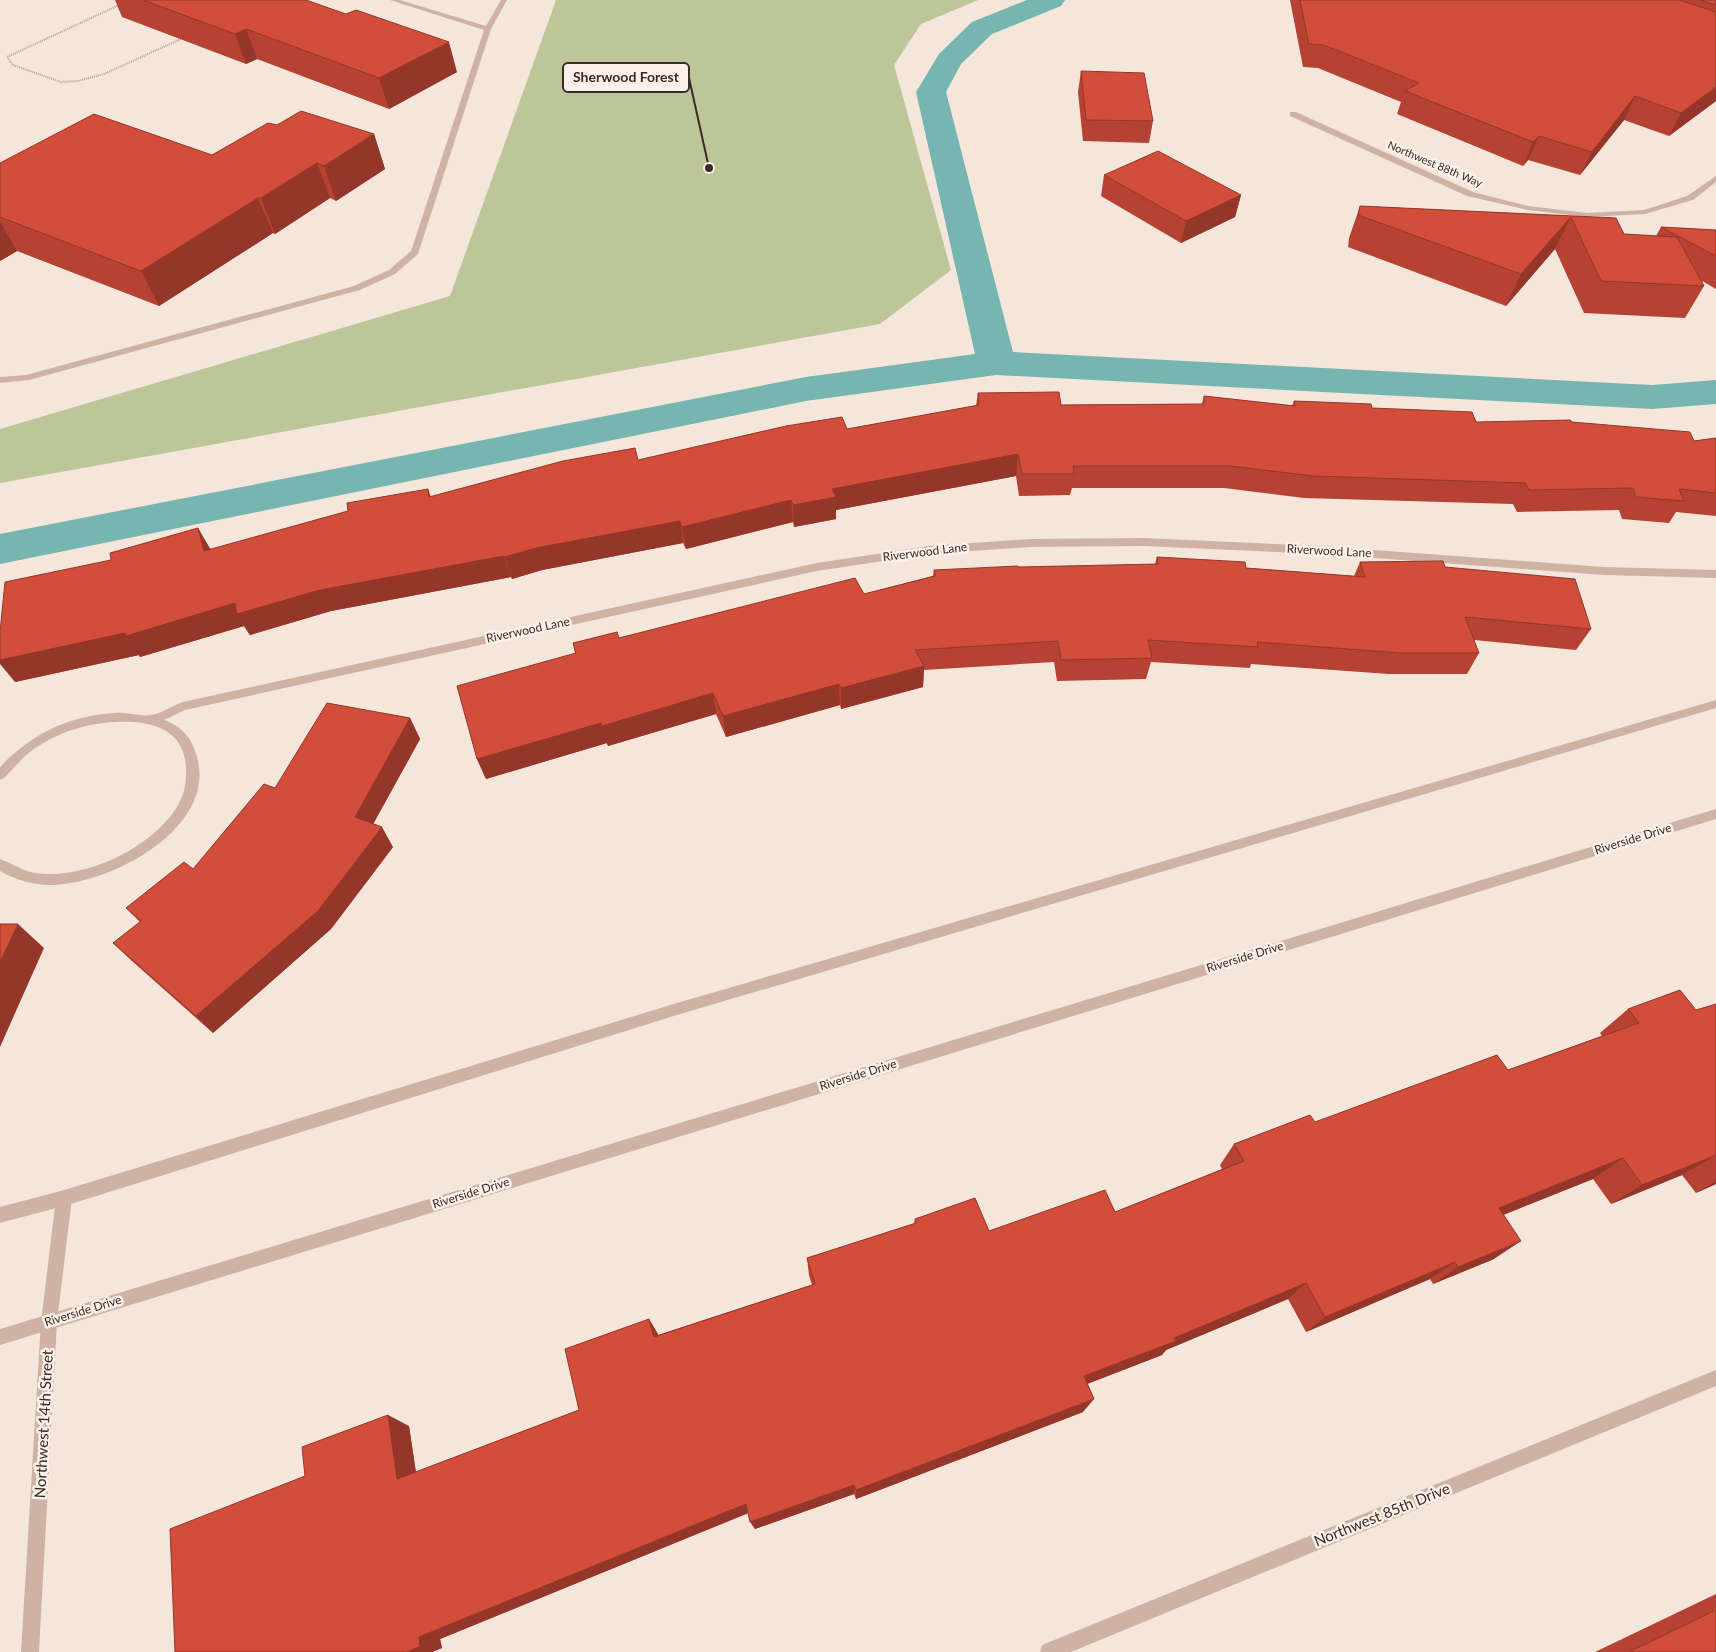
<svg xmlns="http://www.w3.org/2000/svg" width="1716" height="1652" viewBox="0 0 1716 1652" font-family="Lato,sans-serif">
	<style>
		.green { fill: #bcc699 }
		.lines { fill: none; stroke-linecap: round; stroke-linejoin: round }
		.canal { fill: #77b5b0; fill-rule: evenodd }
		.path { stroke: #ba9d8f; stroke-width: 2; stroke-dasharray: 1 1; stroke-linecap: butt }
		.service { fill: #ceb3a5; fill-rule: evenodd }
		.minor { fill: #ceb3a5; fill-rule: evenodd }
		.tertiary { fill: #ceb3a5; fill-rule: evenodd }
		.wall { fill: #b54233 }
		.shaded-wall { fill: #943629 }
		.building { fill: #d34d3b; stroke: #943629 }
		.labels { text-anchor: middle; stroke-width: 5; stroke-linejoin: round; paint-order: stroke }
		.far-street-label { font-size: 11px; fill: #392b27; stroke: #fcf0e8 }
		.street-label { font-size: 12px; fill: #392b27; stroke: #fcf0e8 }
		.near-street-label { font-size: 15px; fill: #392b27; stroke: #fcf0e8 }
		.leader { fill: none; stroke: #392b27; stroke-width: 2 }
		.callout-dot { fill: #392b27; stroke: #fcf0e8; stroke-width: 2 }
		.callout { fill: #fcf0e8; stroke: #392b27; stroke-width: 2 }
		.callout-label { font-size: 14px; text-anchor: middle; font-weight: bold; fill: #392b27 }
	</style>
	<rect width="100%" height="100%" fill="#f5e6db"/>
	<!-- green -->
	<path class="green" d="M556,0H978L921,24L894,65L951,270L880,324L0,483V429L450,296Z"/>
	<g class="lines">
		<!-- canal -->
		<path class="canal" d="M1027,0H1065L1061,6L992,34L961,64L946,92L1013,352L1652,385L1716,380V404L1652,409L996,375L806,401L0,564V534L806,377L975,354L916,92L939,54L972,22Z"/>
		<!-- path -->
		<path class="path" d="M130,0L7,57L13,65L61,82L78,81L104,74L267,0"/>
		<!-- service -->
		<path class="service" d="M390,0H400L486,26L501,0H507L491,29L418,254L395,274L360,290L29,380L0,383V377L26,375L354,286L389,270L411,251L484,30Z"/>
		<!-- minor -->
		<path class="minor" d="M1290,112H1296L1473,192L1528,206L1587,213L1644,210L1687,196L1716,176V182L1693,200L1645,214L1587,217L1528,210L1467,196L1290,116Z
			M1143,538L1321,546L1604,567L1716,570V578L1604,575L1321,554L1143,546L1029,547L929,554L817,571L185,710L164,720C179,725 190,735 195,751C224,826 108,887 47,885C30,884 14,879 0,871V859C12,863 22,871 35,873C83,880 148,850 175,810C184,797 187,783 186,767C184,728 149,720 116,722C84,723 50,735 25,756C18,763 11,771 4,778L0,780V767C31,734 70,715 116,713C127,712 141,717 151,715C161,714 173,705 183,702L817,563L929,546L1029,539Z
			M64,1190L69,1193L72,1198L57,1322L39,1652H21L41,1322L56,1198L59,1193Z
			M1716,1370V1386L1071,1652H1040L1042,1645Z"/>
		<!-- tertiary -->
		<path class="tertiary" d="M1716,700V708L677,1015L64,1206L0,1223V1207L64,1190L677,1003Z
			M1716,809V819L0,1345V1329Z"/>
	</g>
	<!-- wall -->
	<path class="wall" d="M115,0H306L457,72L389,109L257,59L246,64L122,17Z
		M1290,0H1716V101L1669,136L1624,120L1580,175L1528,160L1523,166L1397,114L1401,102L1318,68L1303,67Z
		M1081,71L1153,121L1149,143L1083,141L1078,92Z
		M277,125L374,134L385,169L336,201L330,198L275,234L273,233L159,306L17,251L0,261V163L212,155Z
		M1104,175L1241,195L1235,217L1181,243L1101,196Z
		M1360,206L1616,218L1624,234L1656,236L1661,227L1716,230V289L1702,281L1704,286L1685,318L1584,313L1555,249L1506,306L1348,247L1349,238Z
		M978,393L1061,405L1202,404L1204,396L1292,406L1294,401L1372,408L1476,422H1572L1694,441L1716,438V516L1676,512L1669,523L1622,519L1619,510L1517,512L1513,504L1304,498L1224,488H1072L1070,495L1019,496L1016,476L836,510V519L794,527L793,522L686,549L683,543L542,570L512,579L511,577L331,611L250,635L244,626L140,657L139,655L15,682L111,560L198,528L210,550L428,489L431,497L638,460L847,429L976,406Z
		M1157,557L1246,568L1354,576L1360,562L1445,567L1591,629L1576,650L1474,640L1479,653L1467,674H1389L1251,664L1250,668L1151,662L1146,679L1057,681L1054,662L924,670L923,687L841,709L840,705L726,737L716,714L608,746L607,743L486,779L477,759L575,653L573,643L619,638L864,594L933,576L934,570L1155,564Z
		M410,718L420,739L373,824L393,847L331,929L213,1033L132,961L113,943L140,922L126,908L193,869L275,788Z
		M1716,1004V1184L1696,1193L1682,1175L1611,1204L1593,1179L1503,1215L1494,1259L1433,1284L1430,1279L1306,1332L1288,1299L1166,1350L1162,1355L1087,1384L1083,1412L856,1499L854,1494L755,1529L748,1513L440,1639L442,1648L432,1652H175L305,1476L409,1426L416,1472L579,1410L649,1319L658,1335L812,1285L809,1275L807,1258L914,1224L915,1219L989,1231L1115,1212L1222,1169L1220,1165L1234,1144L1508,1070L1602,1036L1600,1033L1628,1009L1696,1010Z
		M1716,1594V1652H1595Z"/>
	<!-- shaded-wall -->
	<path class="shaded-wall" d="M246,29L257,59L246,64L235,34Z
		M449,42L457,72L389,109L379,78Z
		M1716,87V101L1669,136L1681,113Z
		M1635,96L1624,120L1580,175L1592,152Z
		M374,134L385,169L336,201L324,166Z
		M1539,136L1528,160L1523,166L1533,142Z
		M317,163L330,198L275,234L261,198Z
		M1241,195L1235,217L1181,243L1186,221Z
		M258,198L273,233L159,306L141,271Z
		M1571,217L1555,249L1506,306L1521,274Z
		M0,222L17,251L0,261Z
		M1018,454L1016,476L836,510V519L794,527L793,505L832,489Z
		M791,500L793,522L686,549L682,527Z
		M680,521L683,543L542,570L512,579L505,557L536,548Z
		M198,528L211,550L204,551Z
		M504,556L511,577L331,611L250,635L244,626L140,657L139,655L15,682L0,664V660L235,603L320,590Z
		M924,666L923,687L841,709V688Z
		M839,684L840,705L726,737L723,716Z
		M713,693L716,714L608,746L602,726Z
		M410,718L420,739L366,837L355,817Z
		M601,723L607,743L486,779L477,759Z
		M382,827L393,847L331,929L213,1033L196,1016Z
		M18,924L44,948L0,1047V962Z
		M1716,1155L1682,1175L1611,1204L1642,1185Z
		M1623,1158L1593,1179L1473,1227L1499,1208Z
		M1716,1181V1184L1696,1193Z
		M1521,1241L1494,1259L1433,1284L1458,1267Z
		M1455,1262L1430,1279L1306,1332L1325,1317Z
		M1306,1283L1288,1299L1166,1350L1162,1355L1074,1389L1084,1376Z
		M649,1319L658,1334L662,1351L654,1337Z
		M1094,1399L1083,1412L856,1499V1490Z
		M388,1415L409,1426L418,1488L397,1479Z
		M854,1485V1494L755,1529L750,1522Z
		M746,1504L751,1512L440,1639L442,1648L432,1652H407L419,1637Z"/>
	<!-- building -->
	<path class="building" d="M143,0H306L346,14L356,10L449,42L379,78L246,29L235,34Z
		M1300,0H1679L1716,12V87L1681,113L1635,96L1592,152L1539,136L1533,142L1405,91L1419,83L1324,45L1309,44Z
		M1700,0H1716V5Z
		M1081,71L1144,73L1153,121L1086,120Z
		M301,111L374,134L324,166L317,163L261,198H258L141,271L0,217V163L94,114L212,155L268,123L277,125Z
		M1158,151L1241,195L1186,221L1104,175Z
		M1360,206L1616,218L1624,234L1677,237L1704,286L1601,281L1571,217L1521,274L1358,215Z
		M1661,227L1716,230V256Z
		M1059,392L1061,405L1204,404V396L1295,406L1294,401L1371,404L1372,408L1472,412L1476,422L1570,420L1572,422L1690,432L1694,441L1716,438V493L1679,489L1684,501L1636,497L1633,488L1529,490L1525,483L1313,476L1230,466H1073L1074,474H1022L1018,454L832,489L836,497L793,505L791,500L682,527L680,521L536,548L505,557L504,556L320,590L237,614L235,603L126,636L125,633L0,660V632L5,582L111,560L110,553L198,528L204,551L348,511L347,503L428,489L429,497L563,461L635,448L638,460L786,426L842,417L847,429L979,405L978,393Z
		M1157,557L1245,562L1246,568L1365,577L1360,562L1443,561L1445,567L1575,579L1591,629L1465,617L1479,653H1400L1257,642L1258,647L1148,640L1152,658L1061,660L1058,641L915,650L924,666L841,688L839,684L723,716L713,693L602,726L601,723L477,759L457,686L576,653L573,643L617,632L619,638L855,578L864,594L935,576L934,570L1018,566V567L1158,564Z
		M327,703L410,718L355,817L382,827L318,911L196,1016L113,943L141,921L126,908L184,862L193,869L264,784L275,788Z
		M0,924H18L0,962Z
		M1680,990L1696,1010L1716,1004V1155L1642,1185L1623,1158L1499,1208L1521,1241L1458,1267L1455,1262L1325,1317L1306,1283L1174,1338L1176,1341L1084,1376L1094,1399L856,1490L854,1485L750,1522L746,1504L419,1637L420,1646L407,1652H175L170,1529L305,1476L302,1447L388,1415L397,1479L579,1410L565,1349L649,1319L654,1337L815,1284L807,1258L916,1223L915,1219L975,1198L989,1231L1105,1190L1115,1212L1244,1161L1234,1144L1310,1115L1315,1122L1497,1055L1508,1070L1639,1023L1628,1009Z
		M1716,1610V1652H1629Z"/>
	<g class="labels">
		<!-- far-street labels -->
		<g class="far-street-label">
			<text transform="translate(1435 164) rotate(23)" y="4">Northwest 88th Way</text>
		</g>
		<!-- street labels -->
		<g class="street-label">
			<text transform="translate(1329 551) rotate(3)" y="4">Riverwood Lane</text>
			<text transform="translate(925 552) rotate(-7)" y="4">Riverwood Lane</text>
			<text transform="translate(528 630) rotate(-12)" y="4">Riverwood Lane</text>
			<text transform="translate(1633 839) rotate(-17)" y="4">Riverside Drive</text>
			<text transform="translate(1245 957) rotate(-17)" y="4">Riverside Drive</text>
			<text transform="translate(858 1075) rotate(-17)" y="4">Riverside Drive</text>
			<text transform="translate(471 1193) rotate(-17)" y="4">Riverside Drive</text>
			<text transform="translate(83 1311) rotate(-17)" y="4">Riverside Drive</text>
		</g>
		<!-- near-street labels -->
		<g class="near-street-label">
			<text transform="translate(44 1424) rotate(-87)" y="5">Northwest 14th Street</text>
			<text transform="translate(1382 1515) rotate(-22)" y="5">Northwest 85th Drive</text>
		</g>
	</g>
	<!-- callouts -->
	<path class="leader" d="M709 168L689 78"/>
	<circle class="callout-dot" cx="709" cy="168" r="5"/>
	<rect class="callout" x="563" y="63" width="126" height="29" rx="5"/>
	<g class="callout-label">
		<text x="626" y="82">Sherwood Forest</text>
	</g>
</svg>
